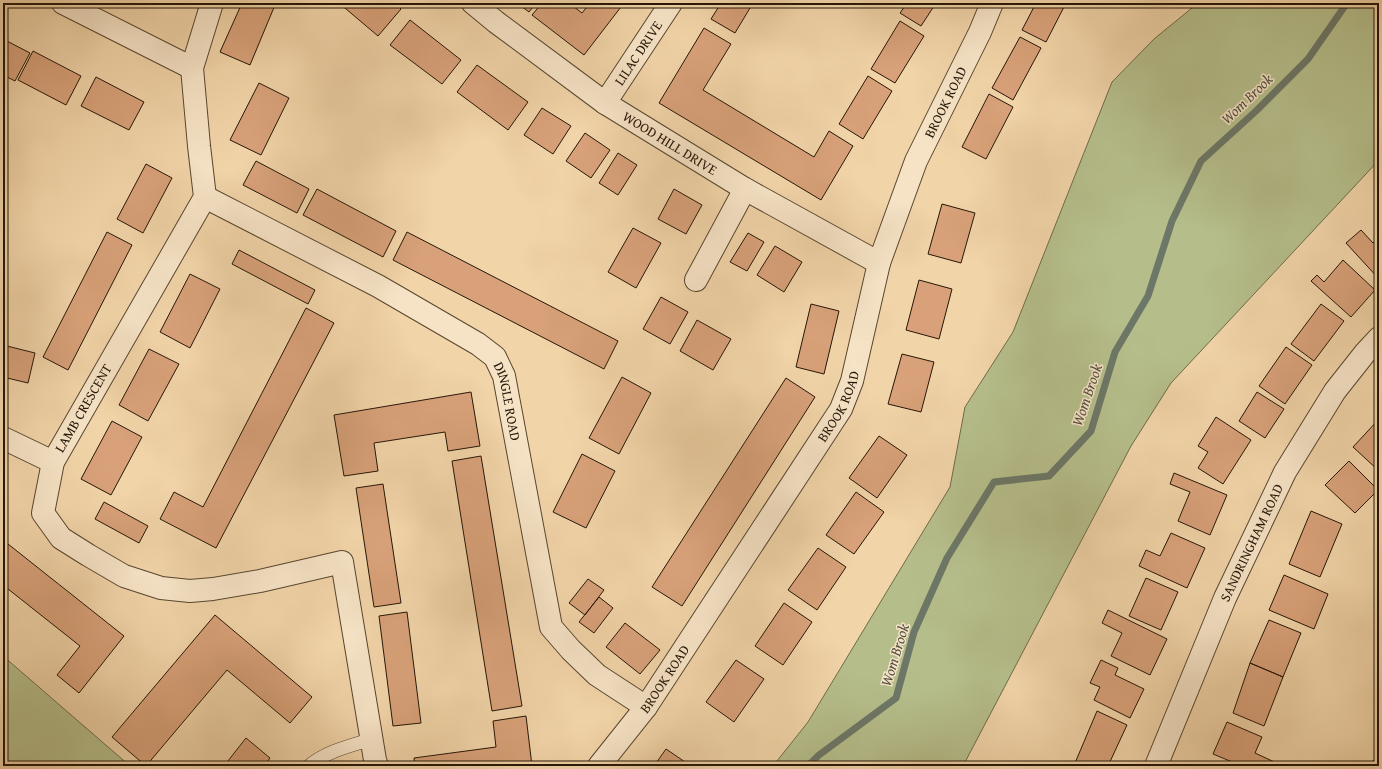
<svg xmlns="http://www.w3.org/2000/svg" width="1382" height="769" viewBox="0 0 1382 769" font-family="'Gentium Book Plus',serif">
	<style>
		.green { fill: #b5be8b; stroke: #6e6a49 }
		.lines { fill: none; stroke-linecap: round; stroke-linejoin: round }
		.stream { stroke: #6c7767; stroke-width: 7 }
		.building { fill: #d8a179; stroke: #261607 }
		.service-casing { stroke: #59462f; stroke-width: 14 }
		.minor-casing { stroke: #59462f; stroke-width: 24 }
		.service { stroke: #f6e3c6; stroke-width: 13 }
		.minor { stroke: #f6e3c6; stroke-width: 22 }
		.labels { text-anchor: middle; stroke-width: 3; stroke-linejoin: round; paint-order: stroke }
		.street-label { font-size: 14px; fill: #261607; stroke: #f6e3c6 }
		.water-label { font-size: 15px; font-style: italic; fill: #4f4f3f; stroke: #f6e3c6 }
	</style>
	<rect width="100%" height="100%" fill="#f1d4a8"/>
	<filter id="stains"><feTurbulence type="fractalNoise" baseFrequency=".005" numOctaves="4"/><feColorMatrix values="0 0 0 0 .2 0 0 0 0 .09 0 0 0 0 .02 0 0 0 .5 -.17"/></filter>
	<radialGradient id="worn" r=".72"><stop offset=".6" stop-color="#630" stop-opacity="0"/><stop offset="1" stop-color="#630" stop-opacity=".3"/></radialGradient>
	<!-- green -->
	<path class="green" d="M1198,3H1379V160L1171,383L1131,446L963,766H773L808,722L950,487L965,407L1013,332L1112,82L1154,39Z
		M3,656L130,766H3Z"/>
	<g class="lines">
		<!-- stream -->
		<path class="stream" d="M808,766L819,755L896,698L914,632L947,558L994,482L1049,476L1091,431L1115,352L1148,296L1172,221L1201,161L1256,111L1308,59L1347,3"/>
	</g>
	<!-- building -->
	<path class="building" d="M242,3H270L275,5L250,65L220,52Z
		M339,3H395L401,9L378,36Z
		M517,3H536L529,12Z
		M542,3H569L582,13L590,3H624L584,55L532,15Z
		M721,3H753L735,33L711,19Z
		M907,3H936L921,26L900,13Z
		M1036,3H1066L1046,42L1022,30Z
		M410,20L461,60L442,84L390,45Z
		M900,21L924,36L895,83L871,69Z
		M704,28L731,44L703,90L814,157L829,131L853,146L821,200L659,103Z
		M1020,37L1041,48L1013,100L992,88Z
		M3,39L30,53L15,81L3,75Z
		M33,51L81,76L66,105L18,80Z
		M477,65L528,102L508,130L457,92Z
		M868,76L892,91L863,139L839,124Z
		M96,77L144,102L129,130L81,106Z
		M259,83L289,98L261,155L230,140Z
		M989,94L1013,107L986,159L962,147Z
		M542,108L571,126L553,154L524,135Z
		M585,133L610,150L591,178L566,161Z
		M618,153L637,165L618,195L599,183Z
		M256,161L309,189L297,213L243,185Z
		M146,164L172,178L143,233L117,219Z
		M317,189L396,231L383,257L303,215Z
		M674,189L702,205L686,234L658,219Z
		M942,204L975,213L961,263L928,254Z
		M633,228L661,243L636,288L608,272Z
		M1361,230L1373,243L1379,238V279L1346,243Z
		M107,232L132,245L68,370L43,357Z
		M407,232L618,341L604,369L393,260Z
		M748,233L764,242L747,271L730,262Z
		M775,246L802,262L784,292L757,275Z
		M239,250L315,290L308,304L232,264Z
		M1343,260L1375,290L1351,317L1311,281L1317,275L1324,282Z
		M190,274L220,289L190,348L160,332Z
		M919,280L952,289L939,339L906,330Z
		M661,297L688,312L670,344L643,329Z
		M811,304L839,311L824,374L796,367Z
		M1321,304L1344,321L1314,361L1291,344Z
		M306,308L334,323L216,548L160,519L174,492L203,507Z
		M697,320L731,339L713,370L680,351Z
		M3,345L35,353L28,383L3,377Z
		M1286,347L1312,365L1285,404L1259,386Z
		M149,349L179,364L148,421L119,405Z
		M902,354L934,362L921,412L888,404Z
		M622,377L651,393L619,454L589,438Z
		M786,378L815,397L682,606L652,587Z
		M471,392L480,446L448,451L445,432L374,443L378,471L344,476L334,415Z
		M1257,392L1284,409L1265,438L1239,421Z
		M1216,417L1251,440L1223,484L1198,468L1208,452L1198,446Z
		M1379,419V471L1353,447Z
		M112,421L142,437L111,495L81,479Z
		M879,436L907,455L877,498L849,478Z
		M582,454L615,471L586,528L553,512Z
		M481,456L522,706L492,711L452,461Z
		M1349,461L1378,490L1355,513L1325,485Z
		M1174,473L1227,495L1210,535L1178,521L1190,492L1170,484Z
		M383,484L401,603L374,607L356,488Z
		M856,492L884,512L854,554L826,535Z
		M104,502L148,526L139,543L95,519Z
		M1311,511L1342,524L1320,577L1289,564Z
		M1171,533L1205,548L1187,588L1139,566L1146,550L1160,556Z
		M3,540L124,636L79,693L57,675L80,646L3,585Z
		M818,548L846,567L817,610L788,590Z
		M1284,575L1328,594L1314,629L1269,610Z
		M1146,578L1178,592L1161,630L1129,616Z
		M588,579L604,590L585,615L569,603Z
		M599,597L613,608L594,633L579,622Z
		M784,603L812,622L783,665L755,646Z
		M1108,610L1167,639L1150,675L1111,656L1122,633L1102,623Z
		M407,612L421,723L393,726L379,616Z
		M215,615L312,697L290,723L227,670L146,766L112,737Z
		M1269,620L1301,633L1283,677L1250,663Z
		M625,623L660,650L640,674L606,647Z
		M736,660L764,679L734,722L706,702Z
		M1101,660L1118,668L1115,675L1144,689L1130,718L1094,700L1100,687L1090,683Z
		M1250,663L1283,677L1264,726L1233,713Z
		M1097,711L1127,725L1108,766H1082L1075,763Z
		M526,716L532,766H415L414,758L496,747L493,721Z
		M1227,722L1262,737L1255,753L1283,766H1242L1213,754Z
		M246,738L270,758L264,766H224Z
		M666,749L691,766H654Z
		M1379,756V766H1367Z"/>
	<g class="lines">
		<defs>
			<path id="service" d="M309,766C327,751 350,746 372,739"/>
			<g id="minor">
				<path d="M63,3L192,68"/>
				<path d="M212,3L192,68L199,146L205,197L53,462L43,513L61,538L88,555L124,576L161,588L190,591L213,589L260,581L342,562L375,760L377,766"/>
				<path id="s1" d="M473,3L496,22L605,103L745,189L879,263"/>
				<path id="s2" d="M605,103L671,3"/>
				<path id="s3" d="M205,197L378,286L478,344L495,357L504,376L551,627L571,650L597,675L646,707"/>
				<path d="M696,280L745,189"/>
				<path d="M3,438L53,462"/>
				<path id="s4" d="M599,766L646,707L841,409L852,381L879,263L916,161L980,32L992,3"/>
				<path id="s5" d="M1156,766L1225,598L1285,472L1335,391L1365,353L1379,338"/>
			</g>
		</defs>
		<!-- service casing -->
		<use href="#service" class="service-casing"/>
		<!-- minor casing -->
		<use href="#minor" class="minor-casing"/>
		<!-- service -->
		<use href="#service" class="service"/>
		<!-- minor -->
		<use href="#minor" class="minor"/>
	</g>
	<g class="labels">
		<!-- street labels -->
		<g class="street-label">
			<text dy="5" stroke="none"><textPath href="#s2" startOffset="60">LILAC DRIVE</textPath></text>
			<text dy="5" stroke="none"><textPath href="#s4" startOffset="757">BROOK ROAD</textPath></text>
			<text dy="5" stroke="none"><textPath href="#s1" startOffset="242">WOOD HILL DRIVE</textPath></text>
			<text dy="5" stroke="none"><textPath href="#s3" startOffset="378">DINGLE ROAD</textPath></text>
			<text dy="5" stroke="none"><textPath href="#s4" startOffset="433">BROOK ROAD</textPath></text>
			<text transform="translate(83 408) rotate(-60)" y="5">LAMB CRESCENT</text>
			<text dy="5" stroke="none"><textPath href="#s5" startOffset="243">SANDRINGHAM ROAD</textPath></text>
			<text dy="5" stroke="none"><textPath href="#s4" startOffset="109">BROOK ROAD</textPath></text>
		</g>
		<!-- water labels -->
		<g class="water-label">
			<text transform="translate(1247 99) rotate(-44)" y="5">Wom Brook</text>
			<text transform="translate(1087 395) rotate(-71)" y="5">Wom Brook</text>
			<text transform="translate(895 655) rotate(-73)" y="5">Wom Brook</text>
		</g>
	</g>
	<!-- margin -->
	<rect width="1382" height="769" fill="none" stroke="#f1d4a8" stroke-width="16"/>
	<rect x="4" y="4" width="1374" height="761" fill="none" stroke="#261607" stroke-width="2"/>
	<rect x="8" y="8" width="1366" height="753" fill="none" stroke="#261607"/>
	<rect width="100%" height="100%" filter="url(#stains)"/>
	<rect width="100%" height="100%" fill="url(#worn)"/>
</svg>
